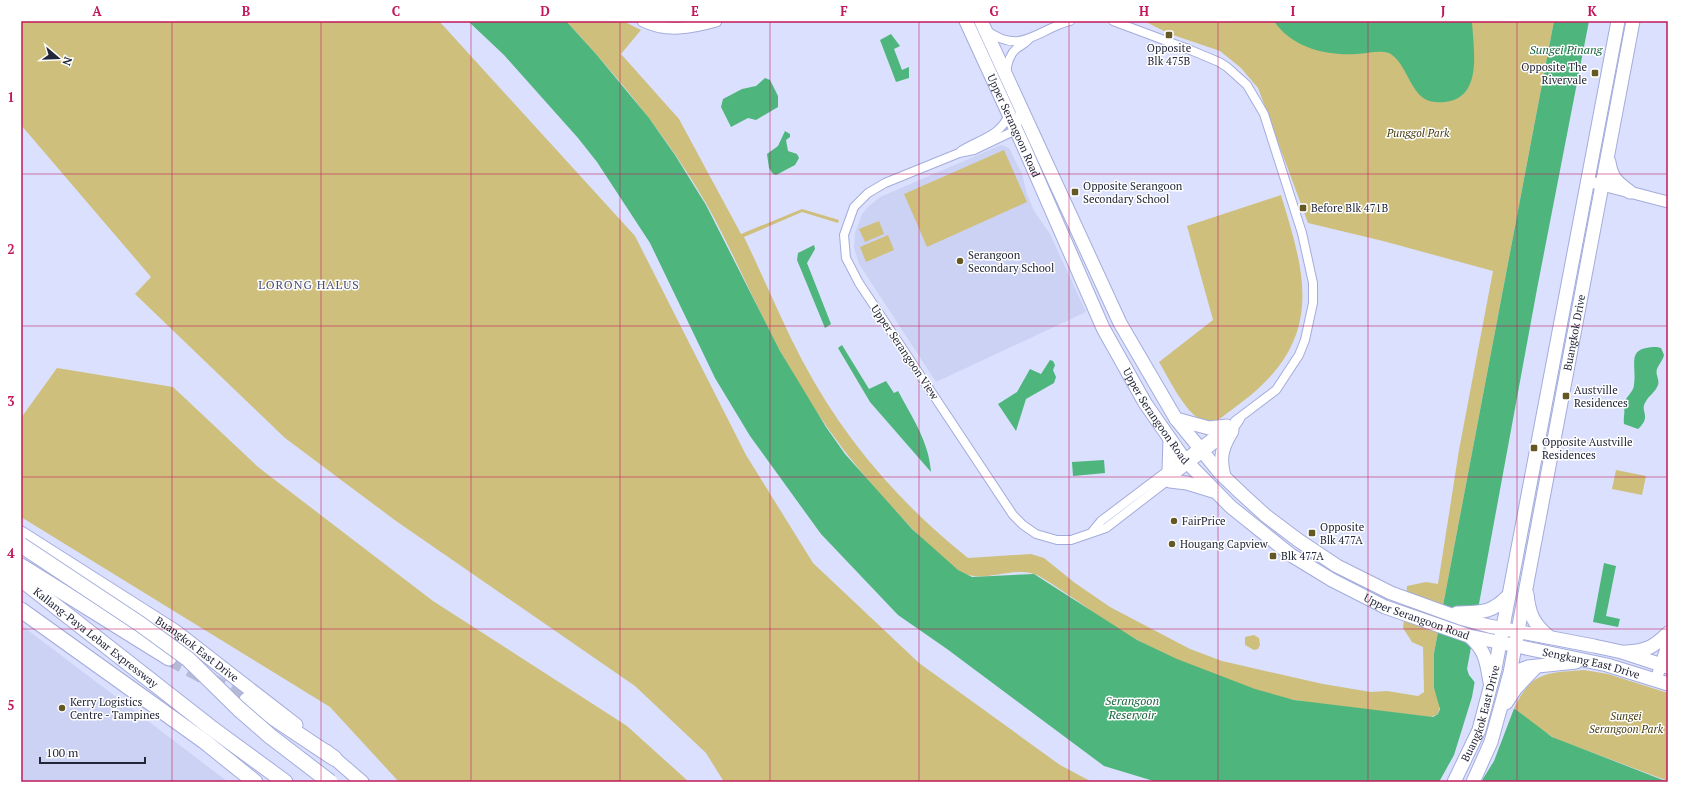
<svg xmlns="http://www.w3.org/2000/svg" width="1689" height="803" viewBox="0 0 1689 803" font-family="'PT Serif',serif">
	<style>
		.built { fill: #ccd2f4 }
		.green { fill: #cfbf7c }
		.water { fill: #4eb57c }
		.pier { fill: #dae0fe }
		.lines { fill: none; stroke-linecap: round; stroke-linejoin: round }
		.highway-tunnel { stroke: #b5bbd6; stroke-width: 15; stroke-dasharray: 15 8; stroke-linecap: butt }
		.street-casing { stroke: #a4acdc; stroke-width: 10 }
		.secondary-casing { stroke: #a4acdc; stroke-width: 13 }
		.primary-casing { stroke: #a4acdc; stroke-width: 15 }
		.highway-casing { stroke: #a4acdc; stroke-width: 17 }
		.street { stroke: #fff; stroke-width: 8 }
		.secondary { stroke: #fff; stroke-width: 11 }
		.primary { stroke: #fff; stroke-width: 13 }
		.highway { stroke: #fff; stroke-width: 15 }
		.highway-bridge-casing { stroke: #a4acdc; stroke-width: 17; stroke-linecap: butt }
		.highway-bridge { stroke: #fff; stroke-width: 15 }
		.grid { fill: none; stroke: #c2185b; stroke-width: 1; stroke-opacity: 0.55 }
		.poi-dot { fill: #645825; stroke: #fff; stroke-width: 1.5 }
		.labels { text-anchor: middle; stroke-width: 3; stroke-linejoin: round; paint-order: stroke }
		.poi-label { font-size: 11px; fill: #232638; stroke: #fff; text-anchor: start }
		.street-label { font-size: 11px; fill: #232638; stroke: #fff }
		.park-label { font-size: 11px; font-style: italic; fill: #453c0f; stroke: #fff }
		.water-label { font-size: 12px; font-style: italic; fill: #1b653f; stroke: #fff }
		.neighbourhood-label { font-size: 12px; letter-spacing: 1px; fill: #474d77; stroke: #fff }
		.neatline { fill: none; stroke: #c2185b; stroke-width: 1.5 }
		.grid-label { font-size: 13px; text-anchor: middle; font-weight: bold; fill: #c2185b }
	</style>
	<rect width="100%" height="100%" fill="#dae0fe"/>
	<!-- built -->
	<path class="built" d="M1001,145L1009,148L1022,174L1027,194L1034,211L1050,234L1086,312L936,382L859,264L854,248L855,233L862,214L868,207L880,197Z
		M21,625L156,727L228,782H21Z"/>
	<!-- green -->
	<path class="green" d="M21,21H439L635,236L746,455L813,563L919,663L1060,765L1092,782H724L706,753L635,686L396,521L285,438L135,294L151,277L21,125Z
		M566,21H623L641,30L621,54L679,119L741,234L802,209L839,220L838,223L802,212L744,237C764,278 781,320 802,360C843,438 900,504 968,558L1031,554L1044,558L1075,583L1110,607L1190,649L1222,661L1323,684L1371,692L1387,691L1418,696L1424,692L1423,647L1412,642L1403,628L1407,586L1426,582L1438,584L1459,450L1493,271L1383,241L1308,223L1258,88L1241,68L1220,51L1170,34L1144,21H1554L1434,653V688L1440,705L1438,714L1431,717C1386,711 1339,709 1295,700C1247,691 1182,663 1139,641C1104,622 1073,596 1039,576C1016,563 980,587 958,570C934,552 913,530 893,508C848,460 810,407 779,349C754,302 733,252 707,205C668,137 619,78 566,21Z
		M1004,150L1027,202L927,247L904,194Z
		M1281,195C1301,262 1323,323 1266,381C1253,395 1236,406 1221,418C1214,422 1205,423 1198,418C1183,408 1168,377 1159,362L1213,320L1187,226Z
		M879,221L884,234L865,242L859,229Z
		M888,235L894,250L866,262L860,247Z
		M57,368L173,387L258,467L433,601L627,726L689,782H399L330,707L21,517V418Z
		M1616,470L1646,476L1642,495L1612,489Z
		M1254,635L1259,638L1260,645L1258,649L1254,650L1245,645V637Z
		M1584,670L1608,674L1668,693V781L1556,739L1534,725L1514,708C1532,671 1547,673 1584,670Z"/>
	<!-- water -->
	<path class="water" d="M468,21H566L596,54L649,118L675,155L706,205L780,351L826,427L845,454L912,529L958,570L972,577L1034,574L1137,640L1177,659L1255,689L1294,700L1433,717L1438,714L1440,709L1434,688V653L1554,21H1589L1537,289L1467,669L1469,675L1477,685L1515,709L1552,737L1668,782H1157L1104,766L947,649L898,615L821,534L750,436L715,378L650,243L597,162L578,138L504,55Z
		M1274,21H1472C1473,47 1484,98 1445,102C1438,103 1428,102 1422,97C1408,85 1405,62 1389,53C1380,50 1367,53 1357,54C1327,56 1292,48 1274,21Z
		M891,34L900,46L894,49L902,70L909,67V78L896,82L880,40Z
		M765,78L770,80L778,96V107L756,120L748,118L731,127L721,107L723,99L742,89L756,86Z
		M785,131L790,134V137L786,140L788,151L797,154L799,158L795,165L776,175L773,174L769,168L767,154L778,146Z
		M814,245L815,249L807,263L831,324L825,328L797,260L798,253Z
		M842,345L869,389L886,381L894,393L898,391C912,417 929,442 931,472L870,402L838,348Z
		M1657,347L1661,348L1664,355C1663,360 1659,364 1657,369C1655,375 1660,380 1658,385C1655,393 1648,396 1645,403C1640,412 1652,416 1638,429L1624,424C1623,416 1626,411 1623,404C1626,397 1634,391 1634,385C1637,363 1625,347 1657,347Z
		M1050,360L1053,361L1055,365L1053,370L1056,377L1054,383L1026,399L1016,431L998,404L1017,392L1030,369L1041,374Z
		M1104,460L1105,473L1073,476L1072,462Z
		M1604,563L1616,566L1606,616L1620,619L1618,627L1593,622Z"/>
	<!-- pier -->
	<path class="pier" d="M1475,680L1515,706L1494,761L1481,782H1439L1454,755L1472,697Z"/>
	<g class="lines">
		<!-- highway-tunnel -->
		<path class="highway-tunnel" d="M169,658L247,700"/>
		<defs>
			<path id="street" d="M1113,21L1188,49L1219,62L1227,67L1247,85L1264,114L1302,233L1313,283V303L1305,340L1299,355L1276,390L1235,421
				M986,30C1021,56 1036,30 1070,21
				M1006,73C1007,65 1010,54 1016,49C1021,45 1025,44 1029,39
				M1021,108L1016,130L974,150L959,153L885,183L868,193L854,207L844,235L846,258L859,283L1013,515L1023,525L1036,534L1057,540H1071L1106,528L1232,431L1240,419
				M961,151C980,139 1001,136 1009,114
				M1092,532L1101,521L1224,428"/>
			<path id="secondary" d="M643,21C667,33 691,28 716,21
				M1587,181L1668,202
				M1656,680L1668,642"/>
			<g id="primary">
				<path id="s1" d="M966,21L1023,145L1103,328L1145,403L1184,459L1231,507L1291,555L1332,580L1385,607L1469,636L1607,665L1668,684"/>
				<path d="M981,21L1120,323L1176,419L1220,473L1242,494L1265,515L1298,540L1337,566L1391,593L1460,618L1489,626L1594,646L1622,652L1668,667"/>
				<path d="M1609,162C1611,178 1618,183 1630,192"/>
				<path d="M1176,419L1209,428L1227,426"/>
				<path d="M1169,471L1170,439"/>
				<path d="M1224,476C1219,458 1222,447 1232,431"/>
				<path d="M1170,481L1187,483L1213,491"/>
				<path id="s2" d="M21,533L175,631L296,725"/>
				<path d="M1527,594C1529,614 1533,623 1548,636"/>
				<path d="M1457,613C1480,612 1491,614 1508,596"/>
				<path d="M1469,636C1486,651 1486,660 1490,682"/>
				<path d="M1626,652C1646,651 1654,647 1668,633"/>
				<path d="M1508,680L1520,670L1528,667L1576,662"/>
				<path d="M1506,703L1516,688L1535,668"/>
				<path d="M326,751L362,782"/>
				<path id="s3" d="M1454,782L1479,730L1495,669L1618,21"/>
				<path id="s4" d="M1473,782L1491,742L1510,673L1633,21"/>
			</g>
			<g id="highway">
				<path d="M21,566L169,658"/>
				<path id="s5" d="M21,579L210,727L285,782"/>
				<path d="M21,610L204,741L255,782"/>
				<path d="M247,700L334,758"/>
			</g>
		</defs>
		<!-- street casing -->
		<use href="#street" class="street-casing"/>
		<!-- secondary casing -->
		<use href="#secondary" class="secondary-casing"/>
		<!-- primary casing -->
		<use href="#primary" class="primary-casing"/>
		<!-- highway casing -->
		<use href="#highway" class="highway-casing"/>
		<!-- street -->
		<use href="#street" class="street"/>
		<!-- secondary -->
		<use href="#secondary" class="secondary"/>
		<!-- primary -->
		<use href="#primary" class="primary"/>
		<!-- highway -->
		<use href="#highway" class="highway"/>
		<defs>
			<path id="highway-bridge" d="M21,545L140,624L188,659L239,709L270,736L330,782"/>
		</defs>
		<!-- highway-bridge casing -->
		<use href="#highway-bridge" class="highway-bridge-casing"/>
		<!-- highway-bridge -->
		<use href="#highway-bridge" class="highway-bridge"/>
	</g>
	<!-- grid -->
	<path class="grid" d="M172,21V782M321,21V782M471,21V782M620,21V782M770,21V782M919,21V782M1069,21V782M1218,21V782M1368,21V782M1517,21V782M21,174H1668M21,326H1668M21,477H1668M21,629H1668"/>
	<!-- markers -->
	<g class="poi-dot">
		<rect x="1165" y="31" width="8" height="8" rx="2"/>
		<rect x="1591" y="69" width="8" height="8" rx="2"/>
		<rect x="1071" y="188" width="8" height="8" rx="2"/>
		<rect x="1299" y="204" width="8" height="8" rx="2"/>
		<circle cx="960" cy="261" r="4"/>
		<rect x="1562" y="392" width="8" height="8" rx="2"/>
		<rect x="1530" y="444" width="8" height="8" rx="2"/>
		<circle cx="1174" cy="521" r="4"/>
		<rect x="1308" y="529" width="8" height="8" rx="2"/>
		<circle cx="1172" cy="544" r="4"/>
		<rect x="1269" y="552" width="8" height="8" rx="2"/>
		<circle cx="62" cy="708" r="4"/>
	</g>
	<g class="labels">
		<!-- poi labels -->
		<g class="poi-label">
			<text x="1169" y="52" text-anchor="middle">Opposite<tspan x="1169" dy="13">Blk 475B</tspan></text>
			<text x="1587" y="71" text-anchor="end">Opposite The<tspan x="1587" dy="13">Rivervale</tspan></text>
			<text x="1083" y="190">Opposite Serangoon<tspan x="1083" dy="13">Secondary School</tspan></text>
			<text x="1311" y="212">Before Blk 471B</text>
			<text x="968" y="259">Serangoon<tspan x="968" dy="13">Secondary School</tspan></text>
			<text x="1574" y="394">Austville<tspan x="1574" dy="13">Residences</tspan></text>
			<text x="1542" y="446">Opposite Austville<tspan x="1542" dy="13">Residences</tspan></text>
			<text x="1182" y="525">FairPrice</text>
			<text x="1320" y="531">Opposite<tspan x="1320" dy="13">Blk 477A</tspan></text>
			<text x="1180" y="548">Hougang Capview</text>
			<text x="1281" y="560">Blk 477A</text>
			<text x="70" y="706">Kerry Logistics<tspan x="70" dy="13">Centre - Tampines</tspan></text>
		</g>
		<!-- street labels -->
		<g class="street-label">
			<text dy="4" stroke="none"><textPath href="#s1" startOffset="115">Upper Serangoon Road</textPath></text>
			<text dy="4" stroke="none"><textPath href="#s4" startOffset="462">Buangkok Drive</textPath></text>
			<text transform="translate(905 352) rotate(56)" y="4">Upper Serangoon View</text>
			<text dy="4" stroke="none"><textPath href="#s1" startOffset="439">Upper Serangoon Road</textPath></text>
			<text dy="4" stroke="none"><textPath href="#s1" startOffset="775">Upper Serangoon Road</textPath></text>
			<text dy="4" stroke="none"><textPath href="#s5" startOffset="95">Kallang-Paya Lebar Expressway</textPath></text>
			<text dy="4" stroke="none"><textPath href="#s2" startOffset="211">Buangkok East Drive</textPath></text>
			<text dy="4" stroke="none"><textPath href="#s1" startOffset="956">Sengkang East Drive</textPath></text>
			<text dy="4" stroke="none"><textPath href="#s3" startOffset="74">Buangkok East Drive</textPath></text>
		</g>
		<!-- park labels -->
		<g class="park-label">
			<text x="1418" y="137">Punggol Park</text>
			<text x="1626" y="720">Sungei<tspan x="1626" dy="13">Serangoon Park</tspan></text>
		</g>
		<!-- water labels -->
		<g class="water-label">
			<text x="1566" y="54">Sungei Pinang</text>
			<text x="1132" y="705">Serangoon<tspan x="1132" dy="14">Reservoir</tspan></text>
		</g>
		<!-- neighbourhood labels -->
		<g class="neighbourhood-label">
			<text x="309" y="289">LORONG HALUS</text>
		</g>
	</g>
	<!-- border -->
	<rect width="1689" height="803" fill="none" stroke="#ffffff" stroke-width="44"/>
	<!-- north arrow -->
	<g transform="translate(58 58) rotate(109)" stroke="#ffffff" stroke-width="3" paint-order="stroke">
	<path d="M0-3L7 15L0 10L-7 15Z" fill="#232638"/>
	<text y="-6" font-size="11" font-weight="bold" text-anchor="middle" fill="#232638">N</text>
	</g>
	<!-- scale -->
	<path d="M40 757v6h105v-6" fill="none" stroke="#232638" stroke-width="2"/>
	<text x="46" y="757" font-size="12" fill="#232638" stroke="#ffffff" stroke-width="3" paint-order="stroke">100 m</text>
	<rect x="22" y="22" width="1645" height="759" class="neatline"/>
	<g class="grid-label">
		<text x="97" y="16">A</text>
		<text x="246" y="16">B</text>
		<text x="396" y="16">C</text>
		<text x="545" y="16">D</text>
		<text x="695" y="16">E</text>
		<text x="844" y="16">F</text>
		<text x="994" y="16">G</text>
		<text x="1144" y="16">H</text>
		<text x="1293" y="16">I</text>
		<text x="1443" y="16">J</text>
		<text x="1592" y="16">K</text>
		<text x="11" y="102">1</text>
		<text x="11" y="254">2</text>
		<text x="11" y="406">3</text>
		<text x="11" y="558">4</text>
		<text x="11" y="710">5</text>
	</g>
</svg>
